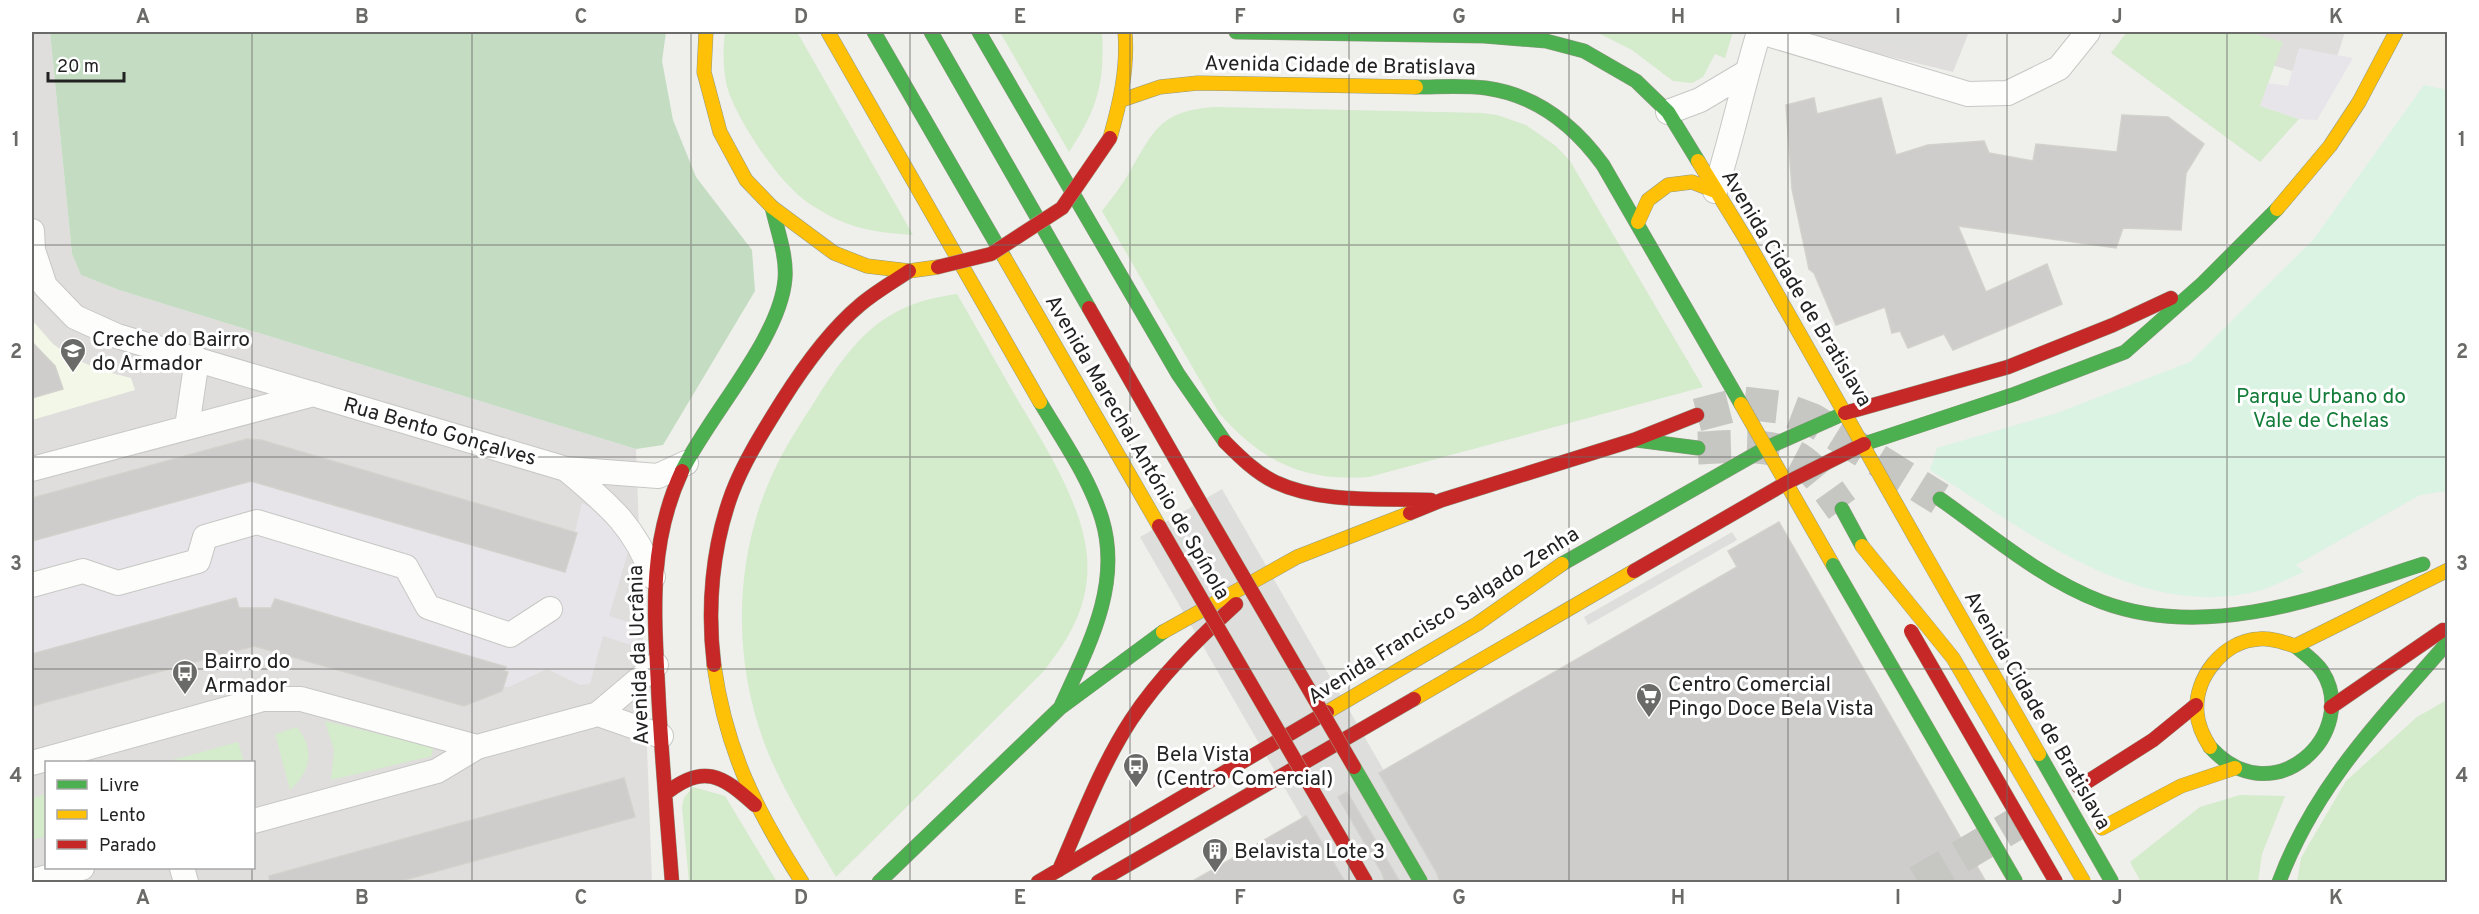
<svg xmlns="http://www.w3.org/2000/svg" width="2479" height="914" viewBox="0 0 2479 914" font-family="Overpass,sans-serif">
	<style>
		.residential { fill: #dfdedc; fill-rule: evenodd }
		.education { fill: #f3f7e8 }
		.religious { fill: #dededc }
		.grass { fill: #d4ebcc }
		.forest { fill: #c4ddc2 }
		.park { fill: #dbf3e2 }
		.plaza { fill: #e7e5e9 }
		.pier { fill: #dededd }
		.building { fill: #cecdcb; stroke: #d2d1cc; stroke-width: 1.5 }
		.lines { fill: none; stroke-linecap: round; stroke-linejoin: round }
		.highway-tunnel { stroke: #c6c6c3; stroke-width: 33; stroke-dasharray: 33 16; stroke-linecap: butt }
		.street-casing { stroke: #c7c7c5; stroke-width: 26 }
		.fast-casing { stroke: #929983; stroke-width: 15 }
		.slow-casing { stroke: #929983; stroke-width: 15 }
		.jam-casing { stroke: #929983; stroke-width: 15 }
		.street { stroke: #fdfdfc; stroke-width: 24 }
		.fast { stroke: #4caf50; stroke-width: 14 }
		.slow { stroke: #ffc107; stroke-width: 14 }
		.jam { stroke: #c62828; stroke-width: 14 }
		.fast-bridge-casing { stroke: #a5a489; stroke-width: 15; stroke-linecap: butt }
		.slow-bridge-casing { stroke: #a5a489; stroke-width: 15; stroke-linecap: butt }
		.jam-bridge-casing { stroke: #a5a489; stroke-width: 15; stroke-linecap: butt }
		.fast-bridge { stroke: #4caf50; stroke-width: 14 }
		.slow-bridge { stroke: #ffc107; stroke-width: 14 }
		.jam-bridge { stroke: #c62828; stroke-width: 14 }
		.grid { fill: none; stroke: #6a6a68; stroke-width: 1.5; stroke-opacity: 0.55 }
		.labels { text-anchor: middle; stroke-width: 6; stroke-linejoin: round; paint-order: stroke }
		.street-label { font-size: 21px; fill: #222; stroke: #fff }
		.poi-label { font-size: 21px; fill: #222; stroke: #fff; text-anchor: start }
		.park-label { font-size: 21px; fill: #137c39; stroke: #fff }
		.neatline { fill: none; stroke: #6a6a68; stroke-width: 2 }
		.grid-label { font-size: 20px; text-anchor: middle; font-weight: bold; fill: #6a6a68 }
	</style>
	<rect width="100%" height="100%" fill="#efefeb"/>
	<!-- residential -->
	<path class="residential" d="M32,32H50L72,254L81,275L119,290L636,449L652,882H32ZM46,762H254V868H46Z
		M1789,32H1969L1953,72Z
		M2160,32H2345L2329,82Z"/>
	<!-- education -->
	<path class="education" d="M32,320L53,344L73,358L100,370L131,378L135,390L32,420Z"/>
	<!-- religious -->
	<path class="religious" d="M1847,32H1922L1916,52Z
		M1732,532L1737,540L1588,625L1584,617Z"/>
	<!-- grass -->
	<path class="grass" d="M725,32H797L913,235C886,233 861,231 836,219C820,211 803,201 791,188C770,168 731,110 726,82C723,66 723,48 725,32Z
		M1000,32H1102C1105,83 1097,110 1069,152Z
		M1596,32H1733L1725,58L1715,54L1703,77L1692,83L1673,81L1632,50Z
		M2127,32H2248L2283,42L2260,106L2299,119L2260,162L2111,53Z
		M1216,107L1482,113L1497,115L1526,125L1556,146L1570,161L1703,387L1369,477C1303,482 1263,462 1219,413L1102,211C1111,199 1121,187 1129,173C1154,130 1161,110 1216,107Z
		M957,294C977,328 996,363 1016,397C1046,448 1093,518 1087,578C1084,615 1065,644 1043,672L836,877C812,836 785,794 767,750C732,662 733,557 774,471C785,447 800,424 815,401C854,340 881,304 957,294Z
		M2447,700V882H2297L2301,858L2346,781L2417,717Z
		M325,721L433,747L432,756L331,780L334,751Z
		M297,727C315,750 311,771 290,790L275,734Z
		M238,742L244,762L169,761Z
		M693,787L725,796L777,882H689L682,807L684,798Z
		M46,794V836L32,840V798Z
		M2240,795L2285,796L2262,854L2258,882H2141L2130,862L2200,807Z"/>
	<!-- forest -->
	<path class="forest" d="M50,32H666L662,61L673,120L696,177L752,250L755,291L663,445L636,449L119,290L81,275L72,254Z"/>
	<!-- park -->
	<path class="park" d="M2424,85L2447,90V491L2420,495L2296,565L2304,572C2289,578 2273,587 2258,591C2138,622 2024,529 1930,470L1937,448L2057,413L2190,362L2313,240Z"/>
	<!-- plaza -->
	<path class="plaza" d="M2299,48L2353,58L2317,120L2299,119L2260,106L2268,83L2288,86Z
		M251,481L565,572L582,503L593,509L609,524L629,549L609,616L638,625L637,647L603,636L590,684L580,685L547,669L509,687H503L508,672L504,671L505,667L275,600L271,608H239L236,598L216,603V607L208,609L207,605L151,621L152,625L144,627L142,623L32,654V541Z"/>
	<!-- pier -->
	<path class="pier" d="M1222,489L1448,882H1339L1140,537Z"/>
	<!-- building -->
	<path class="building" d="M1814,98L1817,114L1881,98L1896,155L1928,145L1984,141L1989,153L2033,161L2036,144L2117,152L2122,115L2168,117L2204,144L2186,173L2181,230L2123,228L2116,248L1958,226L1986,292L2047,264L2062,304L1953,350L1944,334L1908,348L1900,331L1892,333L1885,307L1836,325L1814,273L1809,269L1792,189L1786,105Z
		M32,342L55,366L63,389L32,398Z
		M247,439L261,440L577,533L565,572L251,481L32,541V498Z
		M1779,522L1986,882H1440L1437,873L1379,773L1737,567L1728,551Z
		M236,598L239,608H271L275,599L506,667L504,671L508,672L502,691L464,706L254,646L32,706V654Z
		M624,778L635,817L397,882H270L269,876Z
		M1347,792L1400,882H1385L1382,873L1338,797Z
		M1306,816L1345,882H1191Z"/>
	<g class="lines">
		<!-- highway-tunnel -->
		<path class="highway-tunnel" d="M1697,415L1743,403L1779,407L1813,420L1940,499
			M1698,448C1730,447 1776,441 1803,462C1819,474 1830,493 1842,509
			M1918,882L2016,824"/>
		<defs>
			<path id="street" d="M1761,32L1968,94L2008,93L2059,68L2088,32
				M1668,112L1700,100L1747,72
				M1715,191C1732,138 1743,84 1759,32
				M32,231L33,250L45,286L75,317L117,336L566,469L658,476L686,463
				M187,427L197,359
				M32,469L314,394
				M566,469C606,503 635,525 653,577
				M32,585L83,571L118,583L198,561L205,537L257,522L406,567L428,607L510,635L550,609
				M598,714L661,736
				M32,763L263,699H301L477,747
				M254,821L437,771L477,747L598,714L656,665
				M182,868L186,882
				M32,881L82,868"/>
			<path id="fast" d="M874,32L1004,257
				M931,32L1089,308
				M979,32L1178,374L1225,442
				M1236,32L1484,36L1546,41L1584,51L1636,81L1668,112L1698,161
				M1416,87C1439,87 1463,85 1486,88C1536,95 1574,125 1603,165L1741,404
				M1040,402C1062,439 1089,477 1102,519C1122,585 1088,647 1061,706
				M1636,440L1698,448
				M1864,444L2015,394L2125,352L2203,283L2277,209
				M682,471C709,415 780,339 785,279C787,255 777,230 772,207
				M1940,499C1991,535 2043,580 2102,602C2207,641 2323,597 2423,564
				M1842,509L1862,546
				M1562,564L1766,448L1845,413
				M2210,747C2275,818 2361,731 2322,671C2315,661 2305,654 2295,646
				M879,882L1060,708L1163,632
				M2279,882C2315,785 2381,719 2448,642"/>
			<path id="slow" d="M706,32L704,72L720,132L746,180L772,207L834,253L867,266L909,271L938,267
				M828,32L1040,402
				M1122,100L1160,87L1198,83L1416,87
				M1110,138C1120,103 1128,69 1125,32
				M1698,161L1747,241L1916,539
				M2277,209L2330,146L2359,102L2396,32
				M1638,222L1648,200L1668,185L1692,182L1715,191
				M1004,257L1159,526
				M1741,404L1833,565
				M1163,632L1297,557L1410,513
				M714,665C726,751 756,810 802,882
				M1414,699L1634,571
				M1327,712L1477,624L1562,564
				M2210,747C2203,736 2198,726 2197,713C2194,678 2223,641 2259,639C2271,638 2283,642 2295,646L2448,570
				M2102,828L2181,786L2235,768"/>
			<path id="jam" d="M1089,308L1200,502
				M1845,413L2008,367L2113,325L2171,298
				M1225,442C1240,457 1256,473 1275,482C1322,504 1381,498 1431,500
				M1410,513L1442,500L1634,440L1697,415
				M1634,571L1786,483L1864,444
				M714,665C707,608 712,547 732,493C744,461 764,430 782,401C804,366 829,331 860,305C875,292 893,282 909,271
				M2331,707L2443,630
				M2079,787L2153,740L2196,705
				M665,794C703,763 722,775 755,805
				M1059,870C1081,820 1101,766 1131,720C1160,676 1198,639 1236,604
				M672,882C667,817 661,752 658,686C654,610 649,542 682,471
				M1038,882L1327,712
				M1098,882L1414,699"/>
		</defs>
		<!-- street casing -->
		<use href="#street" class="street-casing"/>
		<!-- fast casing -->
		<use href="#fast" class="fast-casing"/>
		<!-- slow casing -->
		<use href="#slow" class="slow-casing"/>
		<!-- jam casing -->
		<use href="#jam" class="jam-casing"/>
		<!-- street -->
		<use href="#street" class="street"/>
		<!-- fast -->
		<use href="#fast" class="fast"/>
		<!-- slow -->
		<use href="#slow" class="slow"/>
		<!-- jam -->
		<use href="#jam" class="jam"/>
		<defs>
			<path id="fast-bridge" d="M1833,565L2016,882
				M2039,754L2112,882
				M1354,767L1421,882"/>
			<path id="slow-bridge" d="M1916,539L2039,754
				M1862,546L1953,658L2084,882"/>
			<path id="jam-bridge" d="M938,267L991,254L1062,208L1110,138
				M1200,502L1354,767
				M1159,526L1366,882
				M1911,631L2056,882"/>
		</defs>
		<!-- fast-bridge casing -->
		<use href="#fast-bridge" class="fast-bridge-casing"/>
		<!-- slow-bridge casing -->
		<use href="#slow-bridge" class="slow-bridge-casing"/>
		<!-- jam-bridge casing -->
		<use href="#jam-bridge" class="jam-bridge-casing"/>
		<!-- fast-bridge -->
		<use href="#fast-bridge" class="fast-bridge"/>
		<!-- slow-bridge -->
		<use href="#slow-bridge" class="slow-bridge"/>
		<!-- jam-bridge -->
		<use href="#jam-bridge" class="jam-bridge"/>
	</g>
	<!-- grid -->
	<path class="grid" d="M252,32V762M472,32V882M691,32V882M910,32V882M1130,32V882M1349,32V882M1569,32V882M1788,32V882M2007,32V882M2227,32V882M32,245H2448M32,457H2448M32,669H2448M252,868V882"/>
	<!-- icons -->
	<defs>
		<symbol id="school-pin" viewBox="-11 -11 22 30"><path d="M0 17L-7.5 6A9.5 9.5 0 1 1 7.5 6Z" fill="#6a6a68" stroke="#fff"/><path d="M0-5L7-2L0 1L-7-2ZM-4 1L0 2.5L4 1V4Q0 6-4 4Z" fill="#fff"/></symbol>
		<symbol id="bus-pin" viewBox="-11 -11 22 30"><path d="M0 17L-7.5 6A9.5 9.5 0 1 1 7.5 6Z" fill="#6a6a68" stroke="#fff"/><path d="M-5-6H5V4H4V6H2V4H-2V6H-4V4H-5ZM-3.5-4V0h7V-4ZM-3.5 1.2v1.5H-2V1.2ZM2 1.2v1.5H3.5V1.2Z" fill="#fff"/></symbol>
		<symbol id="supermarket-pin" viewBox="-11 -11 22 30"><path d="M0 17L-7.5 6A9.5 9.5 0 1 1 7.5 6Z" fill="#6a6a68" stroke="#fff"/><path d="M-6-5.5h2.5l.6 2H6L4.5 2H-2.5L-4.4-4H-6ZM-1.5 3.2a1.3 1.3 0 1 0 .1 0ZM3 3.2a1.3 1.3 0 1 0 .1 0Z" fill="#fff"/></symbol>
		<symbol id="building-pin" viewBox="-11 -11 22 30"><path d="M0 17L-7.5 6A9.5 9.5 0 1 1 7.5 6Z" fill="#6a6a68" stroke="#fff"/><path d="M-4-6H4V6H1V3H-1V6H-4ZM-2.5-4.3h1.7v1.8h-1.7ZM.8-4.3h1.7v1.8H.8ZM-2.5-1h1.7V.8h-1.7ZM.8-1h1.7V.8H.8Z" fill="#fff"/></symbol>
	</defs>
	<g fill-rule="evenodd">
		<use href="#school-pin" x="58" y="336" width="30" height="40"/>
		<use href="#bus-pin" x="170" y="658" width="30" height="40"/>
		<use href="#supermarket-pin" x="1634" y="681" width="30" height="40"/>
		<use href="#bus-pin" x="1121" y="751" width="30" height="40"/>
		<use href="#building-pin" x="1200" y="836" width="30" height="40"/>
	</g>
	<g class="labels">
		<!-- street labels -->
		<g class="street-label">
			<text transform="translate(1340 65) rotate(1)" y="7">Avenida Cidade de Bratislava</text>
			<text transform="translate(1797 288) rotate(59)" y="7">Avenida Cidade de Bratislava</text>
			<text transform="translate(440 431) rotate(16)" y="7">Rua Bento Gonçalves</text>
			<text transform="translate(1138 447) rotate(60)" y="7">Avenida Marechal António de Spínola</text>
			<text transform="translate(1443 615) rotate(-32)" y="7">Avenida Francisco Salgado Zenha</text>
			<text transform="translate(638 655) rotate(-92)" y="7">Avenida da Ucrânia</text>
			<text transform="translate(2038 710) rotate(60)" y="7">Avenida Cidade de Bratislava</text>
		</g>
		<!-- poi labels -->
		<g class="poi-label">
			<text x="92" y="346">Creche do Bairro<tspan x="92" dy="24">do Armador</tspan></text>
			<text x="204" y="668">Bairro do<tspan x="204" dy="24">Armador</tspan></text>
			<text x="1668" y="691">Centro Comercial<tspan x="1668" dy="24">Pingo Doce Bela Vista</tspan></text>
			<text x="1156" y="761">Bela Vista<tspan x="1156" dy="24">(Centro Comercial)</tspan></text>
			<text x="1234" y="858">Belavista Lote 3</text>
		</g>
		<!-- park labels -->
		<g class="park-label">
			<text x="2321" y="403">Parque Urbano do<tspan x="2321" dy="24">Vale de Chelas</tspan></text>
		</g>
	</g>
	<!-- border -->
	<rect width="2479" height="914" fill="none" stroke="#ffffff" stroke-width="66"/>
	<!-- legend -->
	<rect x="45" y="761" width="210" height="108" fill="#ffffff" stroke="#a7a7a7" stroke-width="1.5"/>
	<rect x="57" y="780" width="30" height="9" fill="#4caf50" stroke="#a7a7a7" stroke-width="1.5"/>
	<text x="99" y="791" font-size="18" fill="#222222">Livre</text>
	<rect x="57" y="810" width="30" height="9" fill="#ffc107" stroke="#a7a7a7" stroke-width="1.5"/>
	<text x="99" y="821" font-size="18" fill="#222222">Lento</text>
	<rect x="57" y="840" width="30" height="9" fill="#c62828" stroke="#a7a7a7" stroke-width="1.5"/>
	<text x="99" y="851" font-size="18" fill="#222222">Parado</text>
	<!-- scale -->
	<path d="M48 72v9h76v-9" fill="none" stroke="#222222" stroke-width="3"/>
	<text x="57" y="72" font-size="18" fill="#222222" stroke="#ffffff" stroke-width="4.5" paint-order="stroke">20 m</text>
	<rect x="33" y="33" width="2413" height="848" class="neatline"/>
	<g class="grid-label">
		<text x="143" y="23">A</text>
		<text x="362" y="23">B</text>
		<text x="581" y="23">C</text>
		<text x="801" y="23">D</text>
		<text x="1020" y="23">E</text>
		<text x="1240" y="23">F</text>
		<text x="1459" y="23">G</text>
		<text x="1678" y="23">H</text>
		<text x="1898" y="23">I</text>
		<text x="2117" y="23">J</text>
		<text x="2336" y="23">K</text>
		<text x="16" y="146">1</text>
		<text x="2462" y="146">1</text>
		<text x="16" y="358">2</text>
		<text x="2462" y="358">2</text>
		<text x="16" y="570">3</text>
		<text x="2462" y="570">3</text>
		<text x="16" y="782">4</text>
		<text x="2462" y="782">4</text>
		<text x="143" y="904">A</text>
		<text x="362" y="904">B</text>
		<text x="581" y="904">C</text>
		<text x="801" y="904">D</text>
		<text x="1020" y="904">E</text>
		<text x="1240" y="904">F</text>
		<text x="1459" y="904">G</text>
		<text x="1678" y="904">H</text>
		<text x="1898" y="904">I</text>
		<text x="2117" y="904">J</text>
		<text x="2336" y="904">K</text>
	</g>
</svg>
